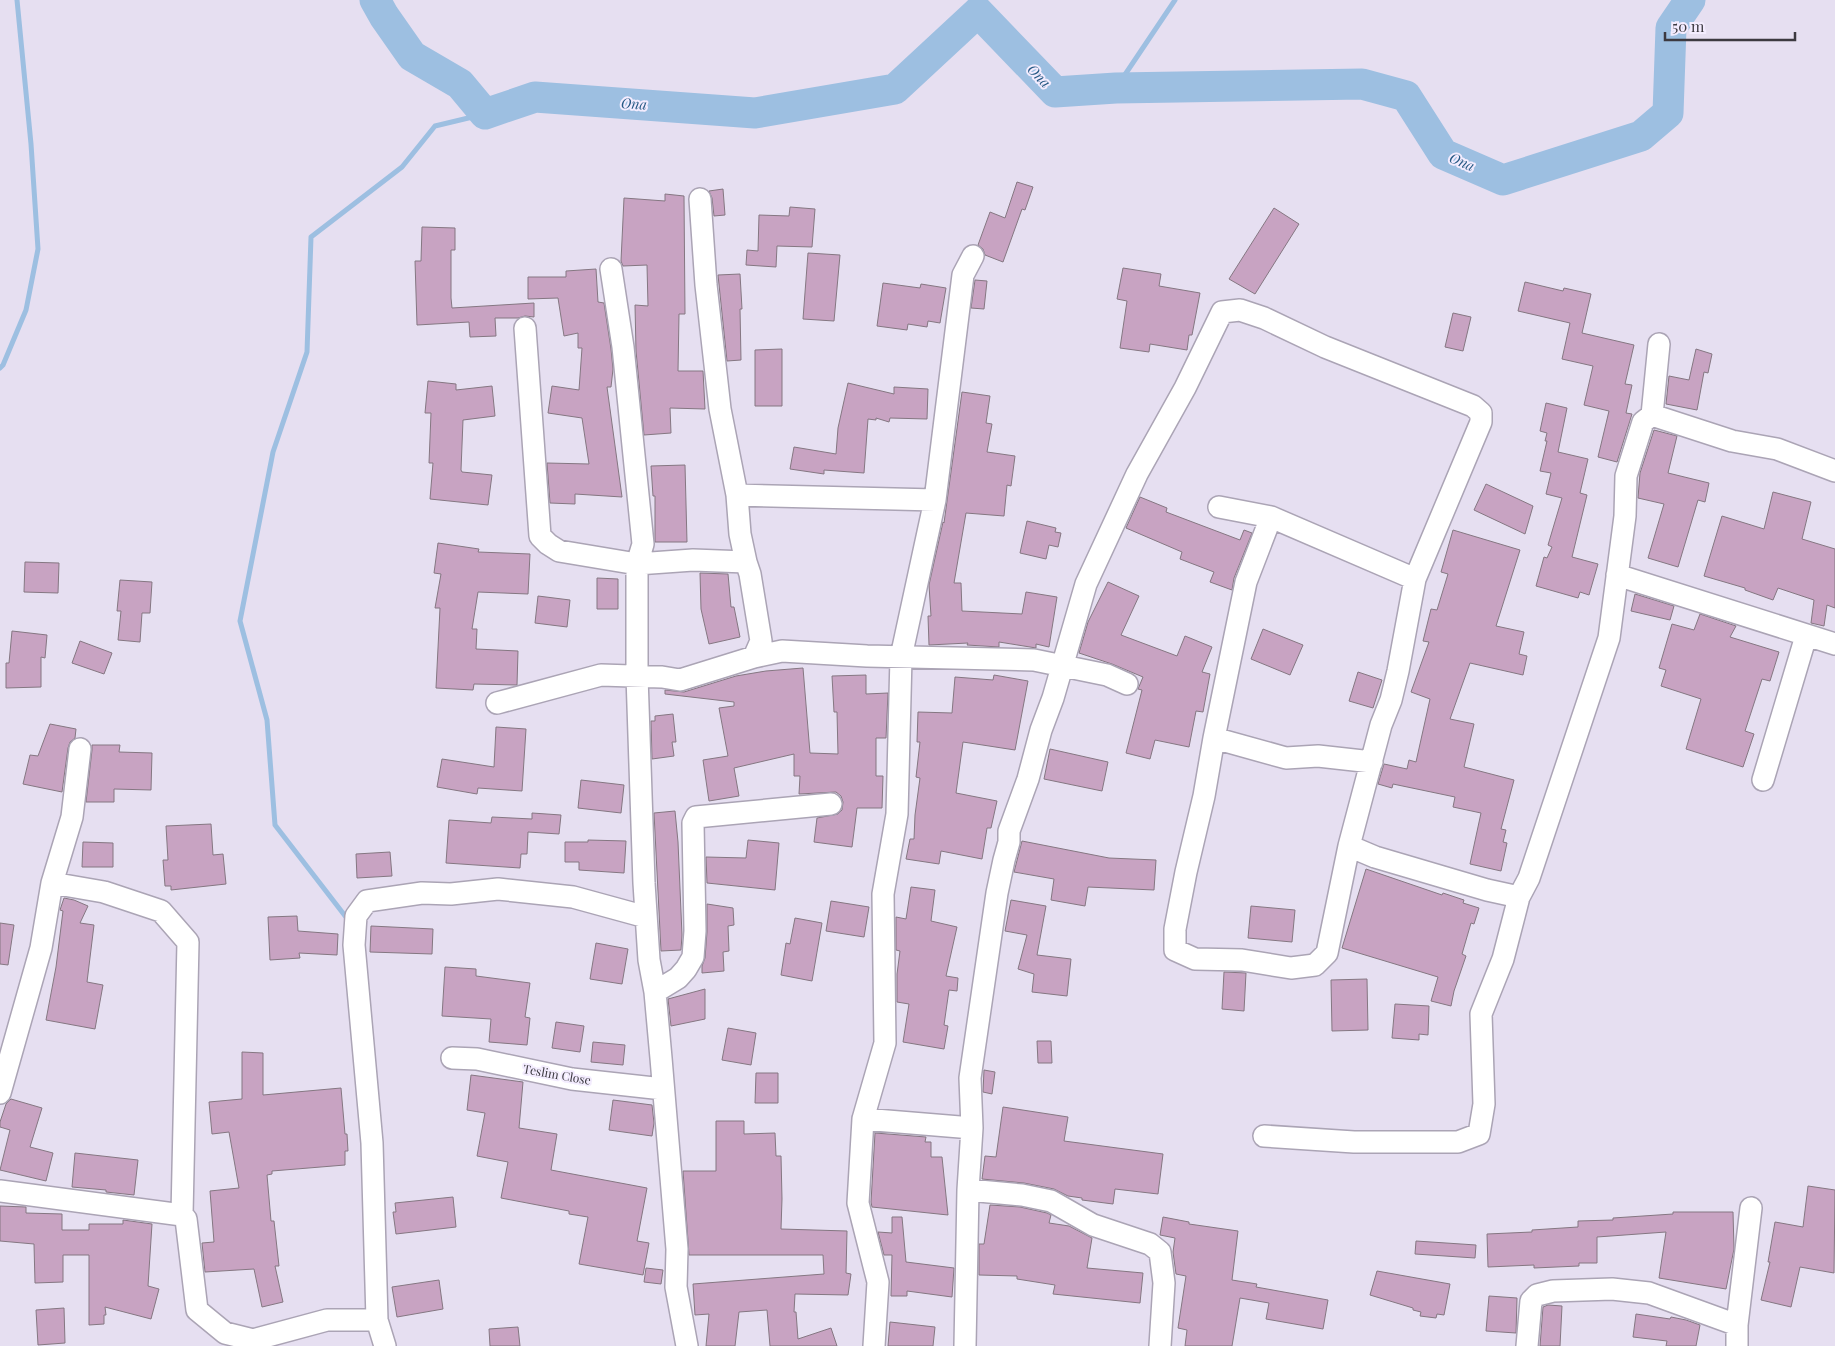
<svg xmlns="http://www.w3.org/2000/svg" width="1835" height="1346" viewBox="0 0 1835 1346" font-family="'Playfair Display',serif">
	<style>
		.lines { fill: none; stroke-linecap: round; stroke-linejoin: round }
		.stream { stroke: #9dbfe1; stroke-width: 5 }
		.river { stroke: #9dbfe1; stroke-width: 31 }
		.building { fill: #c8a3c2; stroke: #857782 }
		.street-casing { stroke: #aba4b5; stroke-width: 24 }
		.street { stroke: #fff; stroke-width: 21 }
		.labels { text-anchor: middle; stroke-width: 4; stroke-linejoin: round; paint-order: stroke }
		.street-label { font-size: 12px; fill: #3c3940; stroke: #f3ecfe }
		.water-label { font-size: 14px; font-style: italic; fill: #255884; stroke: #f3ecfe }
	</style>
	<rect width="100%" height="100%" fill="#e6dff1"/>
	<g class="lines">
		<!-- stream -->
		<path class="stream" d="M1116,88L1175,0
			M0,368L3,365L26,310L38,249L31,144L17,0
			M349,921L275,825L267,720L240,621L273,452L307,352L311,237L402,167L435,126L485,114"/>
		<!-- river -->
		<path class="river" d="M375,0L384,16L412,56L460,84L485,114L535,97L755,113L895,89L978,12L1055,92L1116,88L1362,84L1406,96L1443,154L1503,180L1641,136L1668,113L1671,28L1690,0"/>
	</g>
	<!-- building -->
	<path class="building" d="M1017,182L1033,187L1025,210L1022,209L1003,262L985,255L983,249L978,245L990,212L1005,218Z
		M723,189L725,215L714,216L712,198L709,191Z
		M665,194L684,196L685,314H679L678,371H703L705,409L670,408L671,433L644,435L636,351L635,305L648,306L647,265L623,266L621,261L624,198L665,201Z
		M790,207L815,209L812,247L777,246L776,267L746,265L747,250L758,251L759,215L789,216Z
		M1274,208L1299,224L1255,294L1229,279Z
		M422,227L455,228V250H451V298L452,308L534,303V317L525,316L518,318H495L496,336L470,337L469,322L417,325L415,261H421Z
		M808,253L840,255L834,321L803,319Z
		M1123,268L1161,274L1159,286L1200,293L1192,335H1189L1187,350L1150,344L1149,352L1120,348L1127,301L1117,299Z
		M596,269L598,302L604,303L611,349L613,369L611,387H607L622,497L575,494V504L550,503L547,463L589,464L582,418L548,413L552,386L579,390L582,348H578V333L564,336L558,298L528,299V277H566V271Z
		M740,274L742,309H740L741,360L727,361L718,275Z
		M975,280L987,281L984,309L971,308Z
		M1525,282L1563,291L1564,288L1591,294L1582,333L1634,345L1625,384L1632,385L1626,413L1632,414L1617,462L1598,457L1609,411L1584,405L1593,366L1562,359L1570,323L1518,311Z
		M883,283L920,288L921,284L946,288L940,323L928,321L927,327L908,324L907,330L877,326Z
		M1453,313L1471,317L1463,351L1445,347Z
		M782,349V406H755V350Z
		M1696,349L1712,354L1708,373L1704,372L1697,410L1666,404L1669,376L1689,380Z
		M428,381L456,384V390L492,386L495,416L463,420L461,470L462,472L492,475L488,505L430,499L433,463H429L431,413H425Z
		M848,383L894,394V387L928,389L927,419L890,418L889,422L876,418V420L868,419L864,473L824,470V474L790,469L794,447L836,454L838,428Z
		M962,392L990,396L986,423L992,424L987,452L1015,456L1011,486L1007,485L1004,516L966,513L954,583H961L962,611L1022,614L1026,592L1057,597L1049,647L1036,644V648L1030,647L999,642V647L967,645L968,643L929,645L928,616H931L929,585L943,522L944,523Z
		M1546,403L1567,408L1558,452L1588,459L1580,493L1587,495L1572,557L1598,564L1589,595L1580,592L1578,598L1536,586L1544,557L1547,558L1552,547L1548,545L1562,498L1546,494L1551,473L1540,471L1547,441H1545L1547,433L1540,431Z
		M1654,430L1677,436L1668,473L1709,483L1705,502L1698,500L1678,567L1648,558L1664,504L1638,498L1640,473Z
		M685,465L687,542H655V496H653L651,466Z
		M1486,484L1533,506L1525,534L1474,510Z
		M1773,492L1811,502L1802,539L1835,549V608L1827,605L1824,626L1811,623L1814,600L1778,588L1773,600L1745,590V588L1704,576L1722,516L1764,529Z
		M1140,497L1167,508L1166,512L1240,540L1244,530L1252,533L1234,578L1232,590L1210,582L1214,572L1180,559L1182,552L1126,528Z
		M1027,521L1056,528L1055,532L1061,533L1058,547L1049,545L1046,559L1020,553Z
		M1453,530L1520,550L1496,626L1524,632L1519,654L1527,656L1523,675L1470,663L1450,719L1474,724L1464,767L1514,780L1501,829L1506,830L1503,842L1507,843L1501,871L1470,864L1481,813L1453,807L1455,797L1393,784L1392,788L1378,784L1384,764L1407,769L1409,760L1416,762L1430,699L1411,692L1429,642L1423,641L1431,609L1437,610L1448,574L1441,572Z
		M438,543L479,549L478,552L530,554L528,594L478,592L472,629H477L476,649L518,651L517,685L474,684L473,690L436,688L440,608H435L441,574L434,573Z
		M25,562L59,563L58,593L24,592Z
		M700,573L728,574L731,607H734L740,637L709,644L701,609Z
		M597,578L618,579V609H597Z
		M120,580L152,582L150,613H142L140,642L118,640L121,611H117Z
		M1108,582L1139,596L1121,635L1177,656L1185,636L1212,647L1202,672L1210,674L1203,712L1196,711L1189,747L1155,740L1150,759L1126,753L1142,690L1138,689L1143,677L1112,664L1079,653L1088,622Z
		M1635,594L1674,606L1670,620L1631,611Z
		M538,596L570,600L567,627L535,623Z
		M1700,614L1736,626L1730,637L1779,652L1770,681L1762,679L1745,731L1754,734L1743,767L1686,749L1701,699L1661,686L1666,670L1659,668L1672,624L1694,630Z
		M1263,629L1303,645L1290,675L1251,659Z
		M12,631L47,635L45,658L41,657V687L6,688V663H9Z
		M80,641L112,653L104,674L72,663Z
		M803,668L810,753L838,754L837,712H834L832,676L866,675V694L888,693L886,738H876V776H883L882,808H857L852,847L814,842L817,818L838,814L842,810L843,802L841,796L836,792L799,794L800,776H794V754L734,768L739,796L709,801L703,760L728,756L719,708L734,706V702L665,694V690L684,692L736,676L766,671Z
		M1358,672L1382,680L1373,708L1349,701Z
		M994,675L1028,681L1015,750L963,742L956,793L997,801L991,828H987L982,859L941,851L939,864L906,859L910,839H914L915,815L920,778L916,777L920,742H917L918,712L952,713L955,677L993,680Z
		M673,714L676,742H672L674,756L652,759L651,721H655V716Z
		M50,724L76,729L75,738L70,742L68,748L62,792L23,784L30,755L38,756Z
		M496,727L526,729L522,791L478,788L477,794L437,787L442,759L494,767Z
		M92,745H120L119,752L152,753L151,790L114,789V802H86L92,750Z
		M1050,749L1108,762L1102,791L1044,779Z
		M581,780L624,785L621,813L578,808Z
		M675,811L678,842L682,935L681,950L661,951L654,813Z
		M532,813L561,815L559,834L528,832L527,854H521L520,868L446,863L449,820L491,823L492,817L532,819Z
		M211,824L213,855L223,854L226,884L171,890V886H165L163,860H168L166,826Z
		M588,840L626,841L624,873L579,870V862H565V842H588Z
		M748,840L779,843L775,890L707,883L706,857L746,858Z
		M1022,841L1109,858L1156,860L1154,890L1088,887L1085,906L1051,900L1054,879L1014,872Z
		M83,842L113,843V867H82Z
		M390,852L392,876L357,878L356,854Z
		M1366,869L1442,895L1443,893L1464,900L1463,903L1479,908L1474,924L1471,923L1462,954L1466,956L1454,991L1451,1006L1431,1001L1438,977L1342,948Z
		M911,887L935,890L931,921L957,927L946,976L958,978L957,991L949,990L944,1025L948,1026L944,1049L903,1042L909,1004L897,1002V974L900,951L896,950V917L906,919Z
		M64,898L74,900L88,906L80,923L94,925L87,982L103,985L95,1029L46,1020L56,967L63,911L60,910Z
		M1011,900L1046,906L1037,955L1071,959L1067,996L1032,992L1034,974L1018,969L1027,935L1005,931Z
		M831,901L869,907L864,937L826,931Z
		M707,904L733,908L734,925L728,926L729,951L723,952L724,971L702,973V966L705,958L707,932Z
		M1251,906L1295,910L1292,942L1248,938Z
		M297,916L298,931L338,934L337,955L299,953L300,958L270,960L268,917Z
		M795,918L822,923L812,981L781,975L786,943L790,944Z
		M0,923L14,925L8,965L0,964Z
		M371,926L433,929L432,954L370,952Z
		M596,943L628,949L622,984L590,979Z
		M445,967L476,969V976L530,983L525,1017L530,1018L527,1045L489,1042L491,1019L442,1016Z
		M1224,972L1246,973L1244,1011L1222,1009Z
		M1367,979L1368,1030L1332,1031L1331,980Z
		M705,989V1019L671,1026L668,999Z
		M1395,1004L1429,1006L1428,1035L1419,1034V1040L1392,1038Z
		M556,1022L584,1026L580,1052L552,1048Z
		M728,1028L756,1033L751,1065L722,1060Z
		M1037,1041H1051L1052,1063H1038Z
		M593,1042L625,1045L623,1065L591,1062Z
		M242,1052L263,1053V1095L341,1088L345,1134H347L348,1151H345V1165L272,1171V1174L267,1175L271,1221H274L279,1266H275L283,1302L262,1307L254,1269L205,1272L202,1243L214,1242L210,1191L239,1188L229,1132L212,1134L209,1102L242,1099Z
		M984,1070L995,1072L992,1094L983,1092Z
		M756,1073H778V1103H755Z
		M471,1075L523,1082L519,1128L557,1134L551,1170L647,1188L637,1241L649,1243L643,1275L579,1264L588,1217L569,1214V1211L501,1198L508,1162L477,1156L485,1113L467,1110Z
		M11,1099L42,1108L30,1147L53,1153L46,1181L0,1170L10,1130L0,1127V1122L6,1104Z
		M613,1100L652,1105L654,1123L652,1136L609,1130Z
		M1003,1107L1068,1117L1064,1141L1163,1154L1158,1194L1115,1189L1113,1204L1082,1200V1198L1068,1196L1054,1189L1024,1183L982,1179L985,1156L996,1157Z
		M716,1121H744V1134L775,1133L776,1156H781L782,1199L781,1229L847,1231L846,1273L851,1274L848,1295L795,1294L794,1312H796L798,1339L831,1328L837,1346H770L767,1310L739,1312L735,1346H706L709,1314L695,1315L693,1284L824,1274L823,1255H689L683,1171H716Z
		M875,1133L926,1137L925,1142H931V1157H942L948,1215L872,1207L871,1202Z
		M75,1153L138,1160L134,1195L106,1192V1190L72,1187Z
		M1808,1186L1835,1190L1834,1273L1800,1267L1791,1307L1761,1300L1770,1262H1768L1775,1222L1803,1227Z
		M453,1197L456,1227L396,1234L393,1212H396L395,1203Z
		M990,1205L1020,1207L1047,1213L1051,1215L1049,1223L1069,1226L1092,1238L1087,1268L1143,1273L1140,1303L1053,1294L1055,1285L1017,1279V1276L979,1275V1244H984Z
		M0,1206L26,1207V1213L62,1214V1230H89V1224H123V1220L152,1224L148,1286L159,1289L151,1319L105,1307L106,1315H104V1324L89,1325V1255H63V1282L35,1283L34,1244L0,1241Z
		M1673,1212H1733L1734,1249L1726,1289L1659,1278L1666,1232L1597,1237V1263H1579V1266L1534,1268V1265L1488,1267L1487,1234L1532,1232V1230L1578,1227V1221L1613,1220V1218L1673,1214Z
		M892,1217H902L906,1262L954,1268L952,1297L907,1291V1296H891L892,1255H884L878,1232L892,1233Z
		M1163,1217L1189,1222V1224L1238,1231L1232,1280L1257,1284L1256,1287L1328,1300L1323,1329L1266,1319L1269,1303L1240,1298L1232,1346H1185L1187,1330L1178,1328L1186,1276L1176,1274L1173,1252L1175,1238L1160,1235Z
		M1416,1241L1476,1245L1475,1258L1415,1254Z
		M646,1268L663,1270L661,1284L644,1282Z
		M1377,1271L1450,1284L1444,1315L1437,1314L1436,1318L1420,1316L1421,1312L1413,1310V1308L1370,1295Z
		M439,1280L443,1309L397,1317L392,1287Z
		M1489,1296L1517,1298L1516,1333L1486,1331Z
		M1548,1305L1562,1306L1560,1346H1540L1543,1307Z
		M64,1308L65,1343L38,1345L36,1310Z
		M1636,1314L1670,1319L1671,1317L1686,1320L1700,1325L1696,1346H1666L1667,1341L1633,1337Z
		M890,1322L935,1327L933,1346H888Z
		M518,1327L520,1346H490L489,1329Z"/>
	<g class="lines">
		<defs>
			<path id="street" d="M700,199L706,285L720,409L737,495L740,534L746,562
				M611,269L623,347L643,544L637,564V676L644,883L649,960L655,992L661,1058L677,1249L676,1287L687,1346
				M525,328L540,536L548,544L559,551L637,564L693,560L746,562L750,574L761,641L754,657
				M1652,415L1732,441L1777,449L1835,471
				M737,495L935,500
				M1219,507L1271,517L1415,579
				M1271,517L1246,582L1214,738L1204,796L1186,872L1175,929V950L1195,959L1242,960L1291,968L1315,965L1327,953L1349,846
				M1617,575L1835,644
				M497,703L601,675L662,677L680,680L754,657L782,651L867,656L1034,660L1107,675L1127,684
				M1214,738L1286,758L1318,756L1372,762
				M1763,780L1806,636
				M52,883L104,892L161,911L188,942L182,1215
				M655,992L678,978L686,969L693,957L695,931L693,823L696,817L831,804
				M452,1058L477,1059L572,1079L663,1089
				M0,1093L41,948L52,883L72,817L80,749
				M863,1119L972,1128
				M1264,1136L1354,1142H1458L1479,1134L1484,1104L1481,1014L1503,959L1519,897
				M968,1190L1022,1195L1051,1201L1093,1225L1150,1244L1160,1252L1164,1283L1160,1346
				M0,1191L182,1215L186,1219L197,1310L225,1333L253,1340L327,1320H377L385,1346
				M377,1320L372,1143L354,945L356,916L367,901L422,893L451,894L498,889L573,897L646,917
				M874,1346L878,1282L858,1203L863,1119L885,1043L883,894L897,814L901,657L935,500L963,275L973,256
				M965,1346L968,1190L972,1128L970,1078L997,893L1004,860L1009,842V831L1028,779L1041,730L1053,698L1086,584L1137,474L1185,388L1222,312L1240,310L1264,318L1325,347L1473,406L1481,413V422L1415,579L1398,671L1391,700L1381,725L1349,846L1375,857L1487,890L1519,897L1529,878L1609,638L1625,516L1626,476L1643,422L1652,415L1659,344
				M1527,1346L1531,1301L1537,1295L1553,1291L1612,1289L1649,1293L1737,1325
				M1737,1346V1325L1751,1208"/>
		</defs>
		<!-- street casing -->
		<use href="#street" class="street-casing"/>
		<!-- street -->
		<use href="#street" class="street"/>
	</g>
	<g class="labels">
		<!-- street labels -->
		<g class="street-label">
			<text transform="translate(557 1075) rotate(10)" y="4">Teslim Close</text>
		</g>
		<!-- water labels -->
		<g class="water-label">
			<text transform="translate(1039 76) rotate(46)" y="5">Ona</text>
			<text transform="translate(634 104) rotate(4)" y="5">Ona</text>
			<text transform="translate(1462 162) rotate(23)" y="5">Ona</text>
		</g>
	</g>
	<!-- scale -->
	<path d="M1665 32v8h130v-8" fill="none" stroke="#3c3940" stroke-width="2.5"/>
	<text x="1672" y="32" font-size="15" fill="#3c3940" stroke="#f3ecfe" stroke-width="4" paint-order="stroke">50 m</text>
</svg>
